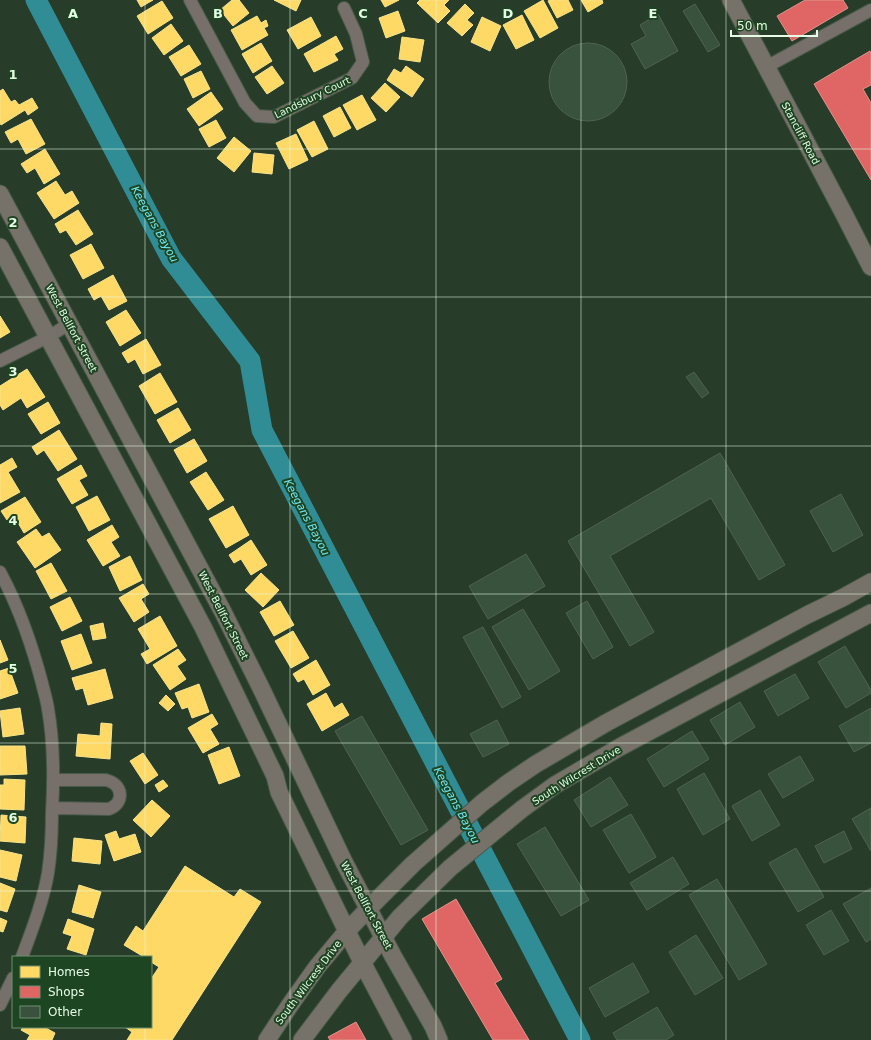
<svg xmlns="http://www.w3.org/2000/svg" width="871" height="1040" viewBox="0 0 871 1040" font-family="'DejaVu Sans',sans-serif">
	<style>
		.homes { fill: #ffd966; stroke: #f7e48c }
		.shops { fill: #e06666; stroke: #e2938c }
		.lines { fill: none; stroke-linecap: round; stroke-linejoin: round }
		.river { stroke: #308d95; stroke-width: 21 }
		.building { fill: #39523e; stroke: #516252 }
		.street-casing { stroke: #475949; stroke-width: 14 }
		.secondary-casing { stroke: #475949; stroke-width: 19 }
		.street { stroke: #776f69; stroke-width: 12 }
		.secondary { stroke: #777269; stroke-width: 17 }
		.grid { fill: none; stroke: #e5fce6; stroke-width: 1; stroke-opacity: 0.55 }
		.labels { text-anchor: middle; stroke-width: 4; stroke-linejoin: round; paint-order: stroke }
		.street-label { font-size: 10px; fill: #e5fce6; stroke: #1e4522 }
		.water-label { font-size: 11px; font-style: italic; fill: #71e8f6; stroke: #1e4522 }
		.grid-label { font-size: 13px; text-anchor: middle; font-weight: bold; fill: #e5fce6; stroke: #1e4522; stroke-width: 4; stroke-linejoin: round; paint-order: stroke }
	</style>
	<rect width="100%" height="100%" fill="#273c29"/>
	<!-- homes -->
	<path class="homes" d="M137,0H153L141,7Z
		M232,0H239L249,13L233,26L220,10Z
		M274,0H301L296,11Z
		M381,0H399L385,7Z
		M420,0H449L444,5L450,11L438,23L417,3Z
		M543,0L558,28L540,38L524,11Z
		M550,0H568L573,10L557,18L548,1Z
		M581,0H602L603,3L588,12Z
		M162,1L173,18L148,34L137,16Z
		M465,4L474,13L467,20L473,25L462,36L447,23Z
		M398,11L405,31L386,38L379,18Z
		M522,15L534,40L516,49L503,25Z
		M257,16L261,23L266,20L268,26L264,28L268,35L242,50L231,30Z
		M311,17L321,36L298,49L287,30Z
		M482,17L501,26L490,51L471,42Z
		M171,24L183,41L164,55L152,38Z
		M336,36L343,49L334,54L338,60L314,72L304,54Z
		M402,37L424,40L420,62L399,59Z
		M261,43L272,61L253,73L242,54Z
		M189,45L201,64L181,76L169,57Z
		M272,66L284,83L267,94L255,77Z
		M406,66L424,79L412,97L387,80L394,69L401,73Z
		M201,71L210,89L193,98L184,79Z
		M385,83L400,97L386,112L371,98Z
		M3,89L11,102L15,100L19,105L32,98L38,108L28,115L25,110L1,125L0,123V91Z
		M211,92L223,109L199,126L187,109Z
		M362,95L376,120L357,130L343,105Z
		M340,107L351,128L334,137L323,116Z
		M31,119L45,144L26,154L18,139L11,143L5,132Z
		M216,120L226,138L209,147L199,129Z
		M314,121L328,149L312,157L297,130Z
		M296,134L308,160L289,169L276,143Z
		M234,137L251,151L234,172L217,158Z
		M45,149L60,174L44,184L35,168L27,173L21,164Z
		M254,153L274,155L272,174L252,172Z
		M56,181L65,195L72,191L79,203L54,219L37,193Z
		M78,210L93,234L76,245L66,230L60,233L55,224Z
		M91,244L104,268L83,279L70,255Z
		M113,275L127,301L109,310L101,296L94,300L88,289Z
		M126,310L141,333L120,346L106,322Z
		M0,316L10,332L0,338Z
		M146,339L161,365L143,374L135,359L128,363L122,353Z
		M27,369L45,397L27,408L21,398L3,410L0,405V386Z
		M160,373L177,402L155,414L139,386Z
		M48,402L60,423L41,434L28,414Z
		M178,408L191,430L170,443L157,420Z
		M59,430L77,459L58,471L44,450L37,455L32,447Z
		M194,439L207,461L187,473L174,450Z
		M12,458L17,467L8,472L20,492L0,503V465Z
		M81,465L87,476L79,480L88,495L72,504L57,479Z
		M206,472L224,500L208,510L190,482Z
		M97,496L110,520L89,531L76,507Z
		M25,497L41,522L24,533L14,516L7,520L1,511Z
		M233,506L249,535L226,548L209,519Z
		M112,525L119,537L111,542L120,556L103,566L87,540Z
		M36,529L42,537L49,533L61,550L35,568L17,542Z
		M251,540L267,565L251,575L241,559L234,563L229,555Z
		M130,556L142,580L120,591L109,567Z
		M51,563L67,591L51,599L36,571Z
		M261,573L279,590L263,607L245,590Z
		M143,584L149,594L141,599L149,612L134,622L119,598Z
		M70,597L82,621L62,631L50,607Z
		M280,601L294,625L274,636L260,612Z
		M160,616L177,646L147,664L141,654L150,649L138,629Z
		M103,623L106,638L93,640L90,626Z
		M293,631L309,658L291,668L275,641Z
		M81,634L92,663L72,670L61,641Z
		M0,640L8,660L0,663Z
		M178,649L186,660L177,666L186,679L170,690L153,665Z
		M316,660L330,685L313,695L304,679L298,682L293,674Z
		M9,668L18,693L0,699V671Z
		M105,669L113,698L88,705L83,688L76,690L72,678Z
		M199,684L209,712L192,718L188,707L182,709L175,693Z
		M326,693L334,708L342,703L349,715L322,731L307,704Z
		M166,695L175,704L168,711L159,703Z
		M20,708L24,734L3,737L0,711Z
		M212,714L218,724L210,729L219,744L203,753L188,728Z
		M101,723L112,724L110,759L76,756L78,734L100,736Z
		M0,746H25L27,774L0,775Z
		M229,747L240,776L219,784L208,755Z
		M143,753L158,775L145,784L130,761Z
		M4,779L25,780L24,810L0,809V785H4Z
		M163,780L168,786L159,792L155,785Z
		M152,800L170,816L151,837L133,820Z
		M1,815L26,817L25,843L0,841Z
		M116,831L119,839L135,834L141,852L114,861L105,835Z
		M74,838L102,841L100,864L72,861Z
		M0,850L22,855L16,881L0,877Z
		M185,866L234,897L240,889L261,902L172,1040H127L132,1032L125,1027H151V979L159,967L151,962V957H144L124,945L136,926L143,931Z
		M0,883L15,889L7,912L0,910Z
		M79,885L101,892L93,918L72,912Z
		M0,918L7,921L3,932L0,931Z
		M68,919L94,929L86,955L67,949L72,936L63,933Z
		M23,1027H44L55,1033L52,1040H27L30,1035L21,1030Z"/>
	<!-- shops -->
	<path class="shops" d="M805,0H843L848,8L792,41L777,16Z
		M870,51L871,53V85L863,89L871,103V180L814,84Z
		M456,899L502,979L495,983L529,1040H493L422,919Z
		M356,1022L366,1040H330L328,1037Z"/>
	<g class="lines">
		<!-- river -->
		<path class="river" d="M36,0L171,258L250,361L262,430L580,1040"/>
	</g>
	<!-- building -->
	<path class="building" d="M695,4L720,45L708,52L683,11Z
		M658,14L678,51L645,69L631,44L646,36L640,25Z
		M549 82a39 39 0 1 1 78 0a39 39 0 1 1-78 0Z
		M694,372L709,393L702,398L686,377Z
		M720,453L785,565L759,580L711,498L610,556L654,632L630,646L568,541Z
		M841,494L863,535L833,552L810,511Z
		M526,554L545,586L488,619L469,586Z
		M587,601L613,647L593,659L566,613Z
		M523,609L560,671L529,690L492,627Z
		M483,627L521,697L502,708L463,637Z
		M845,646L871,690V693L846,708L818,662Z
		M795,674L809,698L778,716L764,691Z
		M740,702L755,727L725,745L710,720Z
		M871,708V743L854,752L839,726Z
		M362,716L428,830L401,845L335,731Z
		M497,720L509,744L483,757L470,734Z
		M692,731L709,759L664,787L647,759Z
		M800,756L814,780L783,798L768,774Z
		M704,773L730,819L703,835L677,789Z
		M610,777L628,805L591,827L574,800Z
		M760,790L780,825L752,841L732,806Z
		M871,808V851L852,819Z
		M631,814L656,857L629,873L603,830Z
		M545,827L589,900L561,916L517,844Z
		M844,831L852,849L824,863L815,846Z
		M796,848L824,897L798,912L769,863Z
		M673,857L689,884L647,910L630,883Z
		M717,879L767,964L739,980L689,895Z
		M871,888V939L866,942L843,904Z
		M831,910L849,941L824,955L806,925Z
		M696,935L723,978L695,995L669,952Z
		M633,963L649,992L605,1017L589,988Z
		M657,1007L674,1035L666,1040H617L613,1033Z"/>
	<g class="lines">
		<defs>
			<path id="street" d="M190,0L245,103L257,116L274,117L352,78L363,62L356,34L344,8
				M766,67L871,10
				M0,361L48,337L69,324
				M0,572C19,607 32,645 42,683C44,692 47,701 48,709C54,743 54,778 52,812C52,833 51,853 48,873C43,902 32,930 22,957
				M53,808L109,809C125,803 123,784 106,780H54
				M0,1005L13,978"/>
			<path id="secondary" d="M731,0L844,214L871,267
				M0,194L223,612L261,688L344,862L393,956L433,1026L439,1040
				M0,247L203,627L275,776L279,792L362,962L403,1040
				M267,1040L290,1005L317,967L347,931L368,909L413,864L482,803L508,783L536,764L606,723L807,615L844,597L871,582
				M302,1040L339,991L400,917L450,868L522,809L555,785L620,747L871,613"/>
		</defs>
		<!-- street casing -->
		<use href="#street" class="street-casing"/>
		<!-- secondary casing -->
		<use href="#secondary" class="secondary-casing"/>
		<!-- street -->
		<use href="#street" class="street"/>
		<!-- secondary -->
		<use href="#secondary" class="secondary"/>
	</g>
	<!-- grid -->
	<path class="grid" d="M145,0V957M290,0V1040M436,0V1040M581,0V1040M726,0V1040M0,149H871M0,297H871M0,446H871M0,594H871M0,743H871M0,891H871M145,1027V1040"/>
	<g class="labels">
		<!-- street labels -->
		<g class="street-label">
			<text transform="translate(312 97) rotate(-26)" y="4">Landsbury Court</text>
			<text transform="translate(801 133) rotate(62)" y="4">Stancliff Road</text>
			<text transform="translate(72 328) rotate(62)" y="4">West Bellfort Street</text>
			<text transform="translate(224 615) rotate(63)" y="4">West Bellfort Street</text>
			<text transform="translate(576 775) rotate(-32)" y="4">South Wilcrest Drive</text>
			<text transform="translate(367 905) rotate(62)" y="4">West Bellfort Street</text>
			<text transform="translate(308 982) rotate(-53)" y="4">South Wilcrest Drive</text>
		</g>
		<!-- water labels -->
		<g class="water-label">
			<text transform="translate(155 224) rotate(61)" y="4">Keegans Bayou</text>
			<text transform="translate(307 517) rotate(62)" y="4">Keegans Bayou</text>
			<text transform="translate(457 805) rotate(62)" y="4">Keegans Bayou</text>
		</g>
	</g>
	<g class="grid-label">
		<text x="73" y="18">A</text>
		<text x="218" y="18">B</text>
		<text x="363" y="18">C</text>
		<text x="508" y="18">D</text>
		<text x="653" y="18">E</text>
		<text x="13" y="79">1</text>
		<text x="13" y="227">2</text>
		<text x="13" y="376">3</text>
		<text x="13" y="525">4</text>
		<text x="13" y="673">5</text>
		<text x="13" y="822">6</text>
	</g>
	<!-- legend -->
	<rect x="12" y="956" width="140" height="72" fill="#1e4522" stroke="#6e8e70"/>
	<rect x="20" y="966" width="20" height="12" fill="#ffd966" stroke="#6e8e70"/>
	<text x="48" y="976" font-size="12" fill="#e5fce6">Homes</text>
	<rect x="20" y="986" width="20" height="12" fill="#e06666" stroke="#6e8e70"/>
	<text x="48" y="996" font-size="12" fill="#e5fce6">Shops</text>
	<rect x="20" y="1006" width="20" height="12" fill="#39523e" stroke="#6e8e70"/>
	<text x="48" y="1016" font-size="12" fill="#e5fce6">Other</text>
	<!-- scale -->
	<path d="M731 30v6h86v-6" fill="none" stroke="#e5fce6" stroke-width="2"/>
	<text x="737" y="30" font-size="12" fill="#e5fce6" stroke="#1e4522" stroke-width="3" paint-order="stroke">50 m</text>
</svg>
